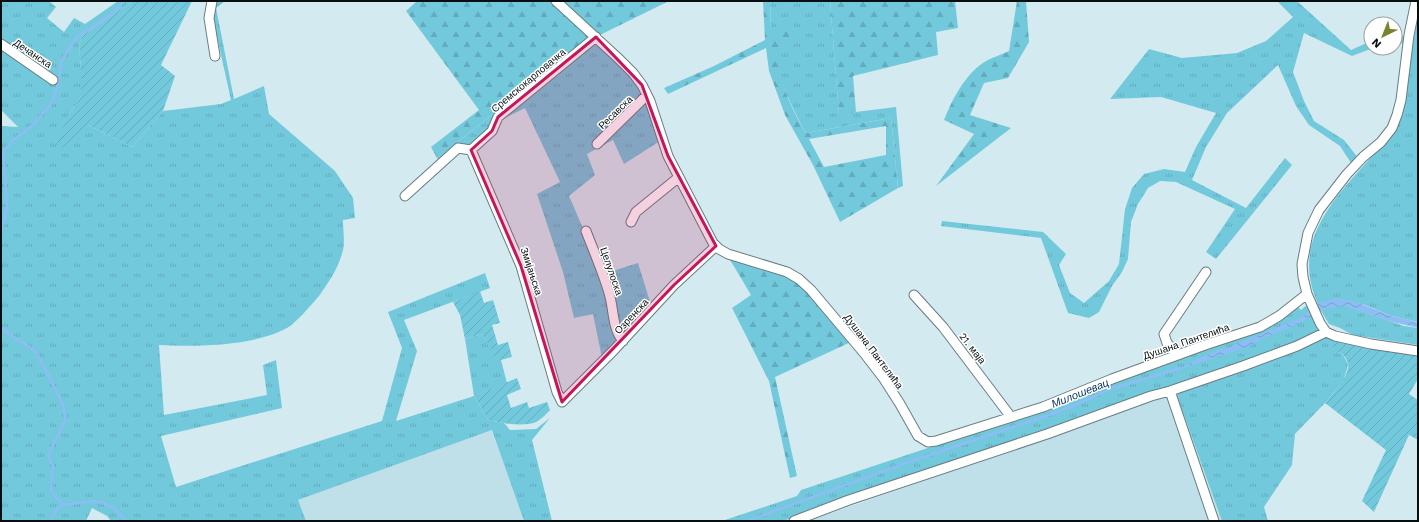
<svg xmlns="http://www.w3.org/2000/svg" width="1419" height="522" viewBox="0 0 1419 522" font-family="'Work Sans',sans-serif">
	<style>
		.built { fill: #bfe0e8 }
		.grass { fill: url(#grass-tufts) }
		.forest { fill: url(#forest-firs); fill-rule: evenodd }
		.garden { fill: url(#garden-furrows) }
		.water { fill: url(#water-waves) }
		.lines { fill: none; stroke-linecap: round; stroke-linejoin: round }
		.stream { stroke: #8cbef5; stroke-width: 2.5 }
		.street-casing { stroke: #687d82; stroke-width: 11 }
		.street { stroke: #fff; stroke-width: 9 }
		.marked { fill: #c2185b; fill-opacity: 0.2; stroke: #c2185b; stroke-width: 3; stroke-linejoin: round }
		.labels { text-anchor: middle; stroke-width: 3; stroke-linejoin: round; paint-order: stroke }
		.street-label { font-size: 10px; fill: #060e10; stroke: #fff }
		.water-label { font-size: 11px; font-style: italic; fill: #0b3964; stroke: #fff }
	</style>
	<defs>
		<pattern id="grass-tufts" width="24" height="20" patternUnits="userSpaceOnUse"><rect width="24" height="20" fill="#73c9dc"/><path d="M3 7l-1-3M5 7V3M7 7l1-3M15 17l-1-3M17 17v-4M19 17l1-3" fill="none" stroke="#62abbc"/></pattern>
		<pattern id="forest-firs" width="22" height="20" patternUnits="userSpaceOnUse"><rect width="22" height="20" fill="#73c9dc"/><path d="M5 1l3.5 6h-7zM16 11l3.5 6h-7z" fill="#62abbc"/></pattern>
		<pattern id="garden-furrows" width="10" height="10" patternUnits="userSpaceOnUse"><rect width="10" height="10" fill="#73c9dc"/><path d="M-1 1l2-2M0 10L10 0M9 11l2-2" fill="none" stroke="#62abbc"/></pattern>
		<pattern id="water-waves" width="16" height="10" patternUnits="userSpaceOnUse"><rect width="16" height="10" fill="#8cbef5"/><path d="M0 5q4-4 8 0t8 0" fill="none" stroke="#77a2d1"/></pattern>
	</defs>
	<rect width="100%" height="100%" fill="#d3ebf0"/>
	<!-- built -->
	<path class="built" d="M1176,393L1222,521H809Z
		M492,430L524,521H306L298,500Z"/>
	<!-- grass -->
	<path class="grass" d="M1,1H49L56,7L47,18L64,32L74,18L85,24L118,1H133L82,36L79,45L81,68V96L67,118L88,125L132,147L163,111L221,104L231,100L211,9L214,1H225L216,8L234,99L264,86L269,114L335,171L353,198L355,218L343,220C343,229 345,241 343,250C339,267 329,282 319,296C312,304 296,323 287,328C255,346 195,347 159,345L164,415L267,395L263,365L276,360L282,408L161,436L176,487L382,421L402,348L388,312L485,273L490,288L404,320L417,351L396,421L474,396L465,339L482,334L497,360H501L507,383L474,396L488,420L504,423L510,430L536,429L550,418L532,440L552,521H524L492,430L298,500L306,521H111L107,516L92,508L86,521H1V126L18,127L1,110Z
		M770,1H830L839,114L896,107L903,186L898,188L891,118L806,133C797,118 772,68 778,51C781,44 786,36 790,29H771Z
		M1277,1H1297L1351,50L1371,41V48H1373L1352,56L1304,33L1293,72L1304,101L1314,121L1344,140L1359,159L1353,166L1340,146L1309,125L1296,106L1278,65L1227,113L1206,147L1192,180L1246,208L1285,158L1292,165L1216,259L1206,252L1235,209L1176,182L1160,181L1148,188L1138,204L1131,222L1128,259L1122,272L1112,286L1099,312L1089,318L1068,313L1041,238L941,226L942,221L1043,232L1066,254L1059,265L1070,293L1084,303L1109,281L1119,264L1125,209L1132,188L1144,174L1164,169L1185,172L1196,147L1216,113L1161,97L1110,99L1149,49L1182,58L1237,53L1266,41L1293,17Z
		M1418,14V322L1392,316L1365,305L1340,299L1349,307L1404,326L1418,328V345L1353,335L1340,328L1329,324C1286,258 1319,214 1366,163C1378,149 1392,137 1400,121Z
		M1395,32L1404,37L1403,44L1395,40Z
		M594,39L610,51L647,95L660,141L624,164L613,140L587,154L595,175L569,196L585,233L600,275L638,263L651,305L602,358L593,314L574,318L563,272L537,194L560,182L525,108L501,120L442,166L437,158L576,49Z
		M1310,302L1321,326L1316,335L1242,365L783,521H722L797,496L801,490L952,440L1230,340L1296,305L1301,310Z
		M1329,335L1339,352L1343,355L1348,364L1347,369L1343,381L1325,403L1295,434L1292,465L1264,507L1268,521H1222L1176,393L1315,342Z"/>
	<!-- forest -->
	<path class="forest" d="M417,1H669L602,34L576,49L437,158L431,147L479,110L406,11Z
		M763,1H770L771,29H790L794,48L778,52C779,80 791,109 806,133L891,118L898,188L840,222L813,165L785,115L769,71L766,48L668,94L664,88L714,66L765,40ZM886,126V155L824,167L809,139Z
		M830,1H955L958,28L936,32L938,55L853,76L856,112L839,115Z
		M1017,1H1026L1029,42L1008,78L984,83L970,115L1011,128L936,186L974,134L944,120C952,100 964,76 983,63C990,58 1001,55 1009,51Z
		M726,253L777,271L807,288L851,342L775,377L797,476L790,478L769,381L732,308L751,295Z"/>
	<!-- garden -->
	<path class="garden" d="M133,1H192L161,65L175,76L163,111L132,147L88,125L65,148L56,143L67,118L81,96V68L79,45L82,36Z
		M480,291L484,303L493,300L500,323L492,325L498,345L508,342L512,357L497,361L482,334L465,339L460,315L453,302Z
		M1329,335L1418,351V379L1409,394L1418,400V440L1409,435L1374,512L1362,501L1386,450L1325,403C1332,395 1351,374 1348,363C1347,361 1346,359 1345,357C1342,353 1339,352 1334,351Z
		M517,378L521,389L507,395L511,408L527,402L529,408L547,402L550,410C546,414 542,418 538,421C526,428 501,423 488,420L474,396Z"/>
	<!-- water -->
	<path class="water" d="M1335,298L1356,302L1392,316L1418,322V328L1389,321L1351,308L1343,306L1326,309L1309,317L1296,325L1264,338L1247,347L1177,370L1204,356L1249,339L1300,318L1319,303Z"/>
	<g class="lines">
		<!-- stream -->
		<path class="stream" d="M1,231L4,222L7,209L5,171L3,160L4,151L13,140L33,125L52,103L59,81L61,62L73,42L79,35L96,25L115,11L124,1
			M1,328L18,340L34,350L48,374L64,407L65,421L48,455L53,467L51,491L63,505
			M50,521L56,510L63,505L92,501L101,502L114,508L127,521
			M747,521L903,464L1049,415L1080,403L1108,390L1180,368"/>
		<defs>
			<path id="street" d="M212,1L209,18L215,56
				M556,1L618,58L633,73L642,85L650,101L668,156L713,243L719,249L728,254L787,272L799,279L811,290L864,353L884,379L900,404L918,436L928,442L936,441L1043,407L1112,379L1205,345L1260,327L1279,316L1307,294
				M1416,1L1409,35L1401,100L1397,115L1392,128L1381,142L1363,157L1347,174L1319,210L1308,233L1302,264L1303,277L1307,294L1320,323L1326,332L1335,336L1371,344L1418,351
				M1,44L53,80
				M597,144L647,95
				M471,150L521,266L557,392L562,402L614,350L674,285L716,246
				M405,196L458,148L471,150L492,131L498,117L596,37
				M631,222L636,212L679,177
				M586,231C594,252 603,272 609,293C614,309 612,328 623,341
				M914,295L943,327L1011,417
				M1178,355L1167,343L1164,334L1206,272
				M1170,391L1214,521
				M794,521L849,500L1047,434L1151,396L1170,391L1243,366L1297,346L1326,332"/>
		</defs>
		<!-- street casing -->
		<use href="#street" class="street-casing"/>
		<!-- street -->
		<use href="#street" class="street"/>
	</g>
	<!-- marked area -->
	<path class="marked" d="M596,37L642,85L668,156L716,246L674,285L562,402L521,266L471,150L492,131L498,117Z"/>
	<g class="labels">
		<!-- street labels -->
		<g class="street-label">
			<text transform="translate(33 53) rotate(34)" y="4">Дечанска</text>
			<text transform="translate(528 80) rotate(-40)" y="4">Сремскокарловачка</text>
			<text transform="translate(615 112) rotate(-44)" y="4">Ресавска</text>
			<text transform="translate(532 271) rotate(72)" y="4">Змијањска</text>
			<text transform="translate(612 271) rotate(71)" y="4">Целулоска</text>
			<text transform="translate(631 316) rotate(-47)" y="4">Озренска</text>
			<text transform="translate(1186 341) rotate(-19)" y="4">Душана Пантелића</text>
			<text transform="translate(973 348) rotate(52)" y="4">21. маја</text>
			<text transform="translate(874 351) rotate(53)" y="4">Душана Пантелића</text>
		</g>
		<!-- water labels -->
		<g class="water-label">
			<text transform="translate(1080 393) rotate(-22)" y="4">Милошевац</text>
		</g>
	</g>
	<!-- border -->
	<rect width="1419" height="522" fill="none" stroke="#060e10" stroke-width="4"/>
	<!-- north arrow -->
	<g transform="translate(1383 36) rotate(223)"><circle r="19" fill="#ffffff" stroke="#9b9f9f"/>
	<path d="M0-3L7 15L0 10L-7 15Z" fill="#798330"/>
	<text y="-6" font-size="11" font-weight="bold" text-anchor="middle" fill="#060e10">N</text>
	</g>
</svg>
